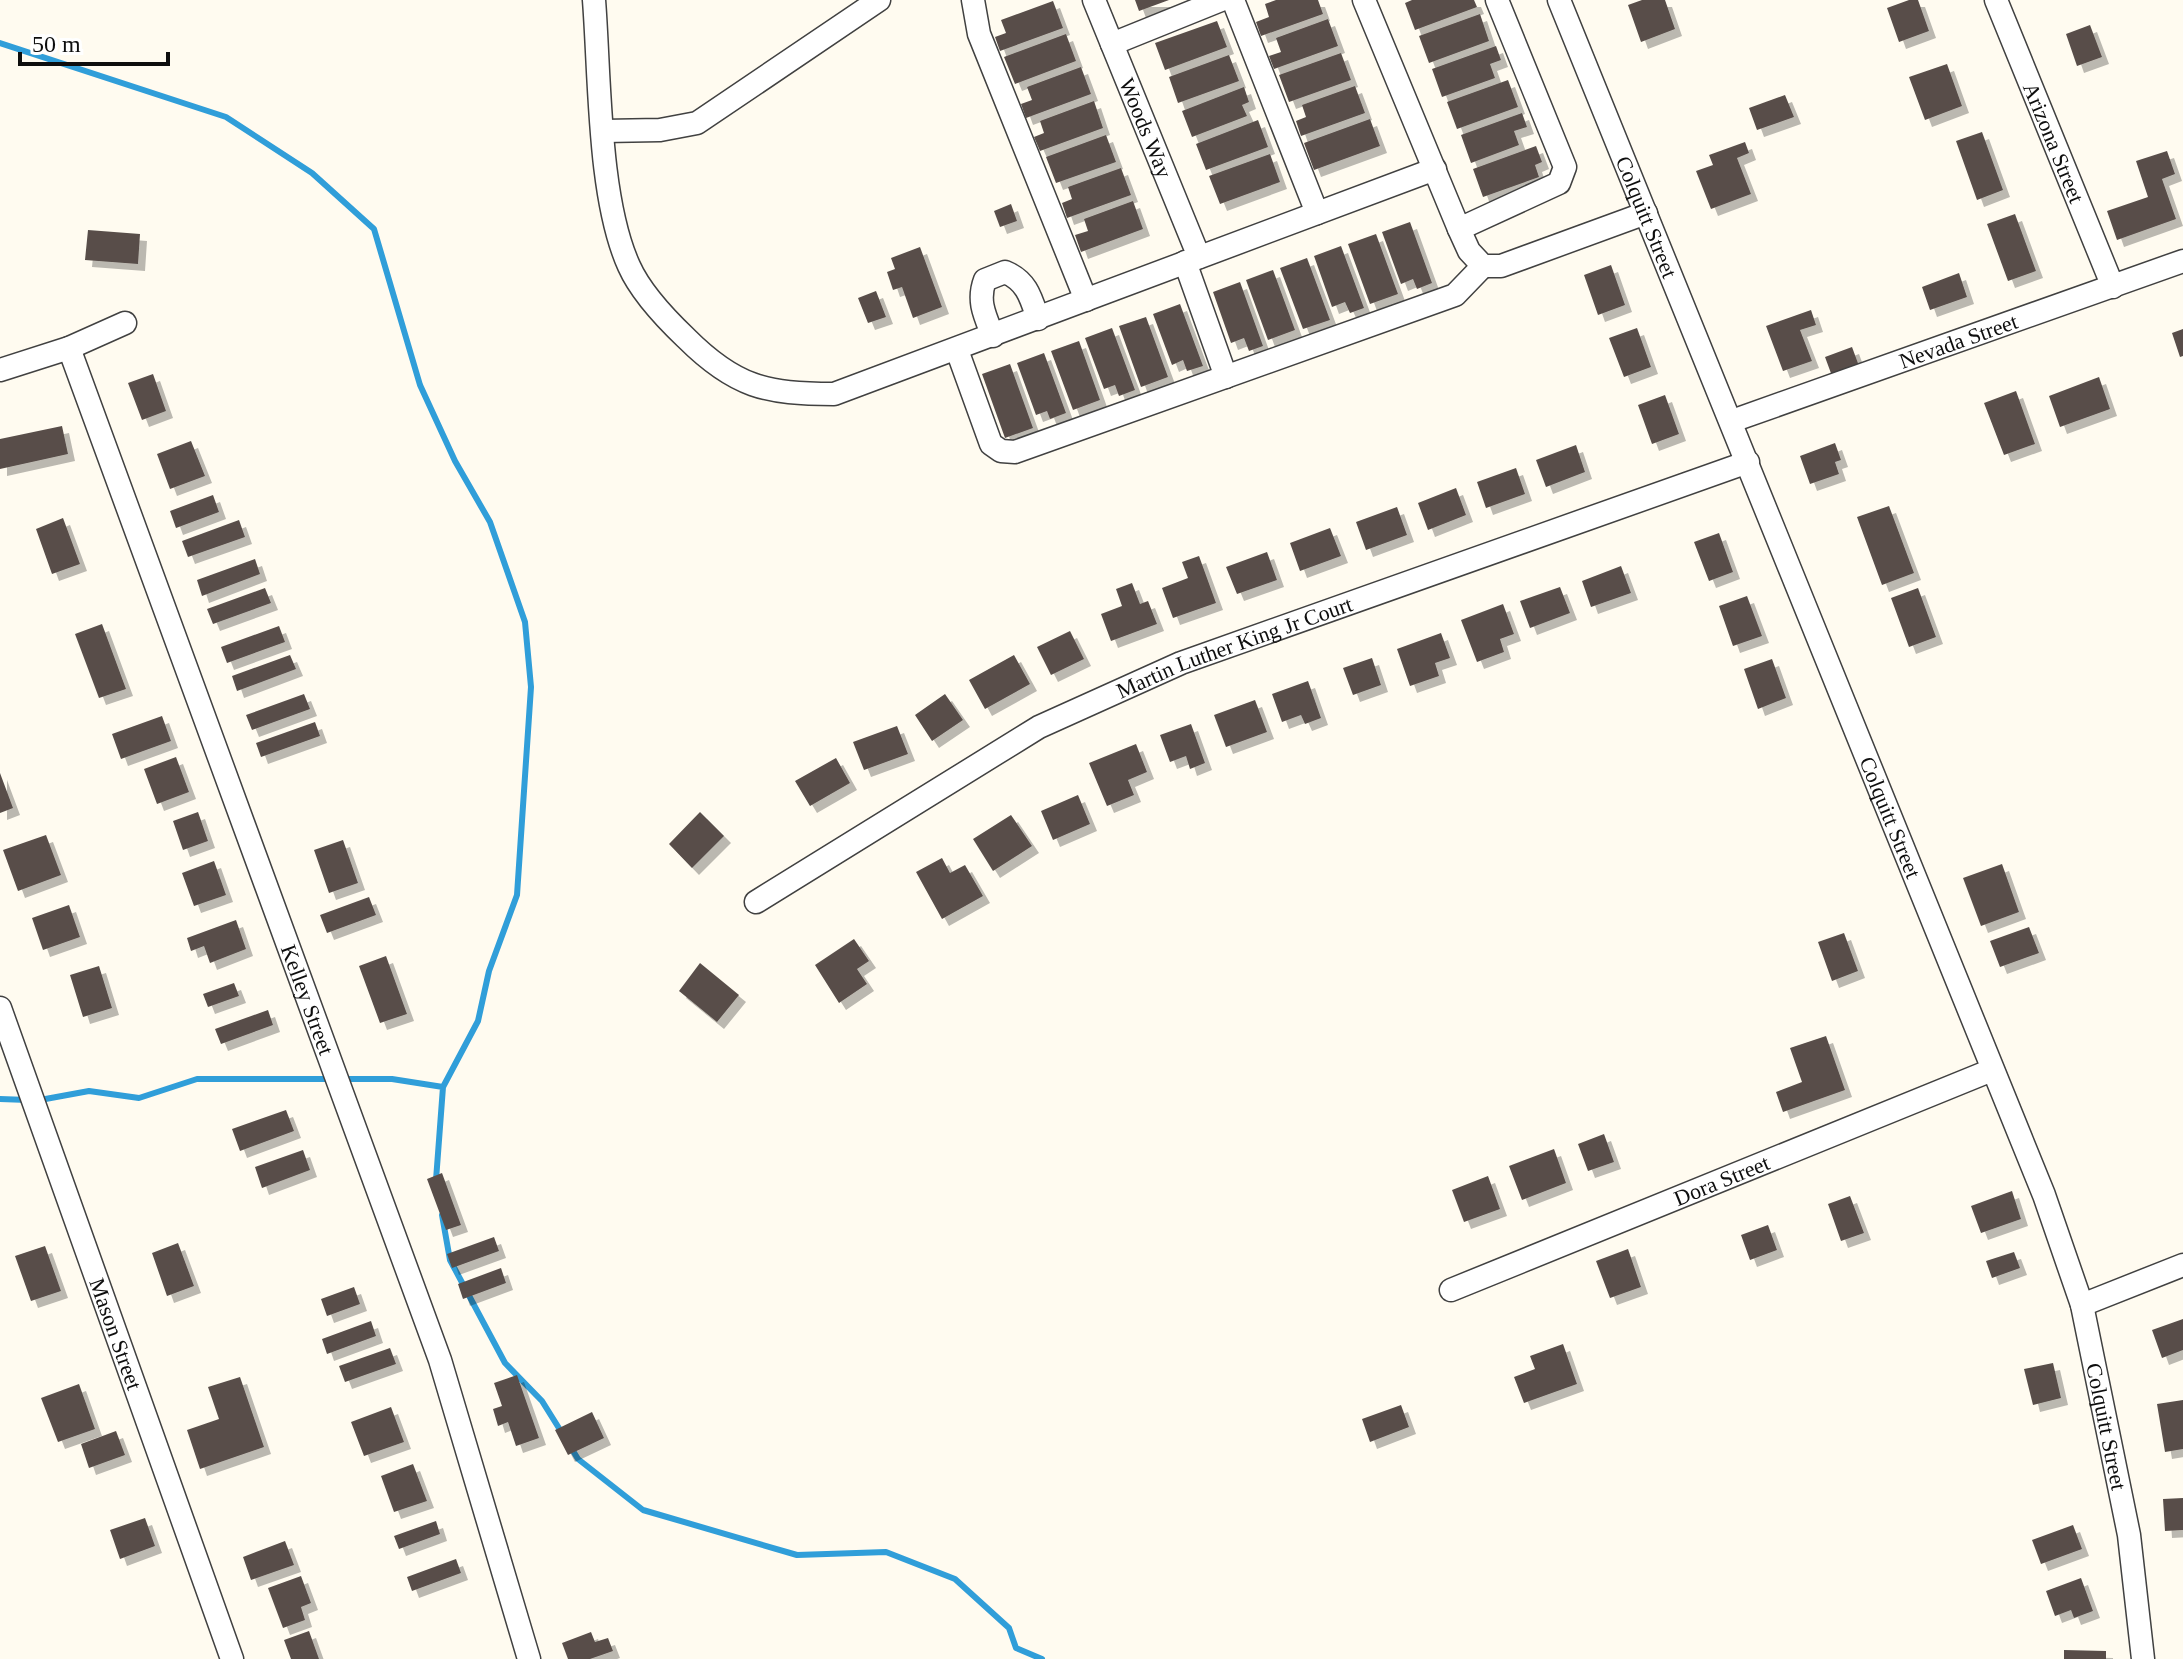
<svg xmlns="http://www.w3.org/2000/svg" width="2183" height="1659" viewBox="0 0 2183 1659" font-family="'Times New Roman',serif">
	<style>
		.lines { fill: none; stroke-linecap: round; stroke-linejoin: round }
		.stream { stroke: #309ed9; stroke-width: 6 }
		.building { fill: #584e4a; filter: url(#shadow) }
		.minor-casing { stroke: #414141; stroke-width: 25 }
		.minor { stroke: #fff; stroke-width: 22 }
		.labels { text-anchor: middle; stroke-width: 8; stroke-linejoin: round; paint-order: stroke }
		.street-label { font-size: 22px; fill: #0e0e0e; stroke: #fff }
	</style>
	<defs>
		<filter id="shadow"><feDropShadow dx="7" dy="7" stdDeviation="0" flood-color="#0004"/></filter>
	</defs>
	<rect width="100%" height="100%" fill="#fffbf0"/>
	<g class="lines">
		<!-- stream -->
		<path class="stream" d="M0,43L226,117L312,173L374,229L420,385L455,461L490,522L525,622L531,687L517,895L489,971L478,1021L443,1087L436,1180
			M343,1079H392L443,1087
			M0,1099L28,1100
			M40,1100L89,1091L139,1098L197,1079H332
			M442,1215L450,1260L505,1363L542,1401L562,1433
			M570,1446L578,1459L643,1510L797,1555L886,1552L955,1579L1009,1628L1016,1648L1042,1659"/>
	</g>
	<!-- building -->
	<path class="building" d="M1135,0H1169L1139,11Z
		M1276,0H1318L1323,14L1261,36L1256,22L1269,17L1265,4Z
		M1412,0H1474L1477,7L1415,30L1405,3Z
		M1642,0H1665L1675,29L1641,42L1628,5Z
		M1909,0H1918L1929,31L1899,42L1887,8Z
		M1053,1L1063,28L1000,51L995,37L1006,33L1001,20Z
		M1480,14L1489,41L1429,63L1419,36Z
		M1328,19L1338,46L1274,69L1269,56L1281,52L1276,38Z
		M1217,21L1227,47L1165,70L1155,43Z
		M2090,25L2102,57L2077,66L2066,34Z
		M1066,34L1076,61L1015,84L1004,57Z
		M1496,46L1501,60L1490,64L1495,78L1442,97L1432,69Z
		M1341,53L1351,80L1289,102L1279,75Z
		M1229,55L1239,81L1178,103L1169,77Z
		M1947,64L1962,106L1925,120L1909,77Z
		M1081,67L1091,94L1026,118L1021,104L1032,100L1027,87Z
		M1508,80L1518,107L1457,129L1447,102Z
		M1355,86L1365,113L1301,136L1296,121L1306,117L1302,105Z
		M1244,87L1249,102L1242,105L1247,116L1192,137L1182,111Z
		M1785,95L1794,117L1757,130L1749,108Z
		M1094,101L1103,128L1040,151L1034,137L1044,133L1040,121Z
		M1522,113L1527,127L1514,131L1519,145L1471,163L1461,135Z
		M1370,119L1380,146L1314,170L1304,143Z
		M1258,120L1268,147L1206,170L1196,144Z
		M1982,132L2003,190L1977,200L1956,141Z
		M1106,135L1116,162L1056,183L1046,157Z
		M1745,142L1749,153L1737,158L1751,194L1711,209L1696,171L1713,165L1709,155Z
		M1536,146L1542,162L1535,165L1539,177L1483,197L1473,169Z
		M2167,151L2175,174L2162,179L2176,219L2117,240L2107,211L2148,197L2136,161Z
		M1270,154L1280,182L1220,204L1209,176Z
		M1121,168L1131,195L1067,218L1062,203L1072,199L1068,187Z
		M1133,201L1143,229L1081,252L1075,235L1088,231L1084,219Z
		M1011,204L1017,221L1000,227L994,211Z
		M2015,214L2036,271L2008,281L1987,224Z
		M1410,222L1432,283L1417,289L1413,279L1401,284L1382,232Z
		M88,230L140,234L138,264L85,260Z
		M1376,234L1398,294L1370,304L1348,244Z
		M1341,246L1364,308L1350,313L1345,302L1332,307L1314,256Z
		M920,247L942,307L913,318L902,287L893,290L887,272L895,269L891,258Z
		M1307,258L1330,320L1303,329L1280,268Z
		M1611,265L1625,305L1598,315L1584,275Z
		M1273,270L1295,330L1268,340L1246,280Z
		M1959,273L1967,297L1930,310L1922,287Z
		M1240,282L1263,346L1249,351L1244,338L1231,343L1213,292Z
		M876,291L886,317L868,323L858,298Z
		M1180,304L1203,366L1187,371L1183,360L1172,365L1153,314Z
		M1811,310L1816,325L1800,330L1812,361L1783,371L1766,326Z
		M1146,317L1168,377L1141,387L1119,326Z
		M1112,328L1135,390L1119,396L1115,385L1104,389L1085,338Z
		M1637,328L1651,367L1624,377L1609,338Z
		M2183,329V356L2180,357L2172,333Z
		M1079,341L1100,400L1073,410L1051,351Z
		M1852,347L1859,366L1832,376L1825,357Z
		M1044,353L1066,413L1050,419L1047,411L1036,415L1017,363Z
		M1010,364L1033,428L1005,438L982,374Z
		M153,374L166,411L142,420L128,383Z
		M2099,377L2110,409L2060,427L2049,396Z
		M2016,391L2035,444L2004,455L1984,403Z
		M1665,395L1679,434L1652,444L1638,405Z
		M62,426L68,454L0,469V439Z
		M191,441L205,476L170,489L157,454Z
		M1835,443L1841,460L1835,462L1839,474L1810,484L1800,456Z
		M1576,445L1585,472L1546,487L1536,460Z
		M1516,468L1525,494L1486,508L1477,482Z
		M1456,488L1466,515L1428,530L1418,503Z
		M213,495L219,512L176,528L170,511Z
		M1889,506L1914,573L1882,585L1857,517Z
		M1397,507L1407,535L1366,550L1356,522Z
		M63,518L80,564L52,574L36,529Z
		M239,520L245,537L188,557L182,541Z
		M1330,528L1341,556L1300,571L1290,543Z
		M1719,533L1733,572L1709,581L1694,542Z
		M1267,552L1277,580L1237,594L1226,567Z
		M1199,556L1216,603L1173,618L1162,588L1188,578L1182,562Z
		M255,559L260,574L202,596L197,580Z
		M1621,566L1631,593L1591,607L1582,581Z
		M1132,583L1140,604L1148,601L1157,624L1111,641L1101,614L1122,606L1116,589Z
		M1560,587L1570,613L1530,628L1520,601Z
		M265,588L271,603L213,624L207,609Z
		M1918,588L1936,637L1909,647L1891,598Z
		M1747,596L1762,636L1733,646L1719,606Z
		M1503,604L1514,634L1500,639L1504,652L1477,662L1461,620Z
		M102,624L126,689L99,698L75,634Z
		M279,626L285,642L227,663L221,647Z
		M1070,631L1084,659L1051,675L1037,647Z
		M1441,633L1450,658L1435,663L1439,676L1410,686L1397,649Z
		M290,655L296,669L237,691L232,676Z
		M1014,655L1030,684L985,709L969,680Z
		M1372,658L1381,685L1353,695L1343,668Z
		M1772,659L1786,698L1758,709L1744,669Z
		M1308,681L1321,718L1305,724L1301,715L1282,722L1272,694Z
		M304,694L310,709L252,730L246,715Z
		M945,694L963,720L932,741L915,715Z
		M1255,700L1267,732L1226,747L1214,715Z
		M162,716L171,741L121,759L112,734Z
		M315,722L320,736L261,757L256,743Z
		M1191,724L1205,763L1190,769L1186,756L1170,762L1160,735Z
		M897,726L908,754L864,770L853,742Z
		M1136,744L1147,772L1128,780L1134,795L1107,806L1089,763Z
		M176,757L189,792L157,804L144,769Z
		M836,758L850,783L810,806L795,781Z
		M0,773L13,808L0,813Z
		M1078,795L1090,824L1053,840L1041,811Z
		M198,812L208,841L183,850L173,821Z
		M700,812L724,836L692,868L669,844Z
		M1011,815L1032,846L993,871L973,839Z
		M46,835L61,875L18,891L3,850Z
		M343,840L358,883L329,893L314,850Z
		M942,858L950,873L965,865L983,896L942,919L916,872Z
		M214,861L226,895L194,906L182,873Z
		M2002,864L2019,912L1981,926L1963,878Z
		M369,897L376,915L327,933L320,915Z
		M69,905L80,937L43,950L32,918Z
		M236,920L246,949L210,963L204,946L191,951L187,938Z
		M2029,927L2039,953L2000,967L1990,941Z
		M1844,933L1858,971L1832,981L1818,942Z
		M854,939L869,961L857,969L867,984L839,1003L815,965Z
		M386,956L407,1014L380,1023L359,966Z
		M700,963L739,995L717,1022L679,991Z
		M99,966L112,1008L83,1017L70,975Z
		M234,983L239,996L208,1007L203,994Z
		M268,1010L273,1025L221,1044L215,1029Z
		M1826,1036L1845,1090L1783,1112L1776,1092L1802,1082L1790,1048Z
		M286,1110L294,1131L240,1151L232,1129Z
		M1604,1134L1614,1162L1588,1171L1578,1144Z
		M1554,1149L1566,1183L1522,1200L1509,1166Z
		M303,1150L310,1170L262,1188L255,1167Z
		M442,1173L461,1225L446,1230L427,1179Z
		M1488,1176L1500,1209L1464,1222L1452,1190Z
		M2012,1191L2021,1219L1981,1233L1971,1206Z
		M1850,1196L1864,1233L1841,1241L1828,1204Z
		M1768,1225L1777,1250L1750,1260L1741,1235Z
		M494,1237L499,1251L452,1268L447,1254Z
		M178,1243L194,1286L167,1296L152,1253Z
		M45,1246L61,1291L31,1301L15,1256Z
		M1628,1249L1641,1287L1610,1298L1596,1261Z
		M2014,1252L2020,1268L1992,1278L1986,1261Z
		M501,1268L506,1283L463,1299L458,1284Z
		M354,1287L360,1304L327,1316L321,1299Z
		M2183,1319V1350L2162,1358L2152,1330Z
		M371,1321L376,1336L327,1354L322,1339Z
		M1563,1344L1577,1384L1524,1403L1514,1377L1535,1369L1530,1356Z
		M390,1348L396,1364L345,1382L339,1366Z
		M2053,1363L2061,1398L2033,1405L2024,1369Z
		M517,1375L539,1438L516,1446L508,1422L498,1426L493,1409L502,1406L494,1383Z
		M240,1377L264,1447L200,1469L187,1430L219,1419L208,1387Z
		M79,1384L95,1429L58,1442L41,1398Z
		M2183,1400V1449L2165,1452L2157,1404Z
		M1401,1405L1409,1427L1370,1442L1362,1419Z
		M391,1407L404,1442L364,1456L351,1422Z
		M592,1412L604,1438L568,1455L555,1430Z
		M116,1431L125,1455L89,1468L81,1444Z
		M413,1464L427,1501L394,1512L381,1476Z
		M2183,1498V1530L2165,1531L2163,1499Z
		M145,1518L155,1546L120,1559L110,1530Z
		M436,1521L440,1534L399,1549L394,1536Z
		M2073,1525L2082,1549L2041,1564L2032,1540Z
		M285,1541L294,1565L251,1580L243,1557Z
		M456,1559L461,1573L412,1591L407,1577Z
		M301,1576L311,1603L301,1607L305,1620L283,1628L268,1588Z
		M2081,1578L2093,1611L2074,1618L2071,1610L2055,1616L2046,1591Z
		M309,1631L319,1659H291L284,1640Z
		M591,1632L595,1642L608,1638L613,1651L590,1659H568L562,1643Z
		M2064,1650L2106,1651V1659H2064Z"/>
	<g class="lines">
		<defs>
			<g id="minor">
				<path d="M594,0C600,77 598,198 629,266C641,293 665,318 686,338C735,387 766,394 834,394L1435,169"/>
				<path d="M973,0L979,34L1086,300"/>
				<path id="s1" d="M1094,0L1199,257"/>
				<path d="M1233,0L1317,213"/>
				<path d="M1364,0L1459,229L1469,251L1483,266H1501L1646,213"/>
				<path id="s2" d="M1559,0L2044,1195L2082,1305L2129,1535L2143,1659"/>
				<path id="s3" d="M1996,0L2113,287"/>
				<path d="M1112,44L1221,0"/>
				<path d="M604,131L660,130L697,123L879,0"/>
				<path d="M1459,229L1559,183L1565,167L1497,0"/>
				<path d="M1185,262L1226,377"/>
				<path d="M993,336C985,316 977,301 985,280L1005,272C1027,281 1031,298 1038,319"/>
				<path id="s4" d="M69,348L440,1360L529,1659"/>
				<path d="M957,350L991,444L1001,451L1015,452L1455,295L1483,266"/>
				<path d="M0,370L69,348L125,323"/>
				<path id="s5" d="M1732,421L2183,261"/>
				<path id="s6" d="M756,902L1039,727L1181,663L1748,462"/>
				<path id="s7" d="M0,1008L232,1659"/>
				<path id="s8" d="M1451,1290L1992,1070"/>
				<path d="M2082,1305L2183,1265"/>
			</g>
		</defs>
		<!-- minor casing -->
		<use href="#minor" class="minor-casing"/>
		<!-- minor -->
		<use href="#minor" class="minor"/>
	</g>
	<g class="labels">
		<!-- street labels -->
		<g class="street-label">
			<text dy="8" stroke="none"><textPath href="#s1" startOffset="138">Woods Way</textPath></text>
			<text dy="8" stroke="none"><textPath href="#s3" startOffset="154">Arizona Street</textPath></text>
			<text dy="8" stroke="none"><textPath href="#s2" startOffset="234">Colquitt Street</textPath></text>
			<text dy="8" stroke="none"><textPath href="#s5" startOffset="240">Nevada Street</textPath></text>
			<text dy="8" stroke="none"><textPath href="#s6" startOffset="544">Martin Luther King Jr Court</textPath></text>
			<text dy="8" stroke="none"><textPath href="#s2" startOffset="882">Colquitt Street</textPath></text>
			<text dy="8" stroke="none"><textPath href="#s4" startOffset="694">Kelley Street</textPath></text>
			<text dy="8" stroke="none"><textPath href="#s8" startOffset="292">Dora Street</textPath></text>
			<text dy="8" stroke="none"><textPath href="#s7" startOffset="346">Mason Street</textPath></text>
			<text dy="8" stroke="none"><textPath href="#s2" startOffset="1530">Colquitt Street</textPath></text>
		</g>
	</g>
	<!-- scale -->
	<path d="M20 52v12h148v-12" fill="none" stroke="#0e0e0e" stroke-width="4"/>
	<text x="32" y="52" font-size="24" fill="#0e0e0e" stroke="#ffffff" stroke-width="6" paint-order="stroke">50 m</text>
</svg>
